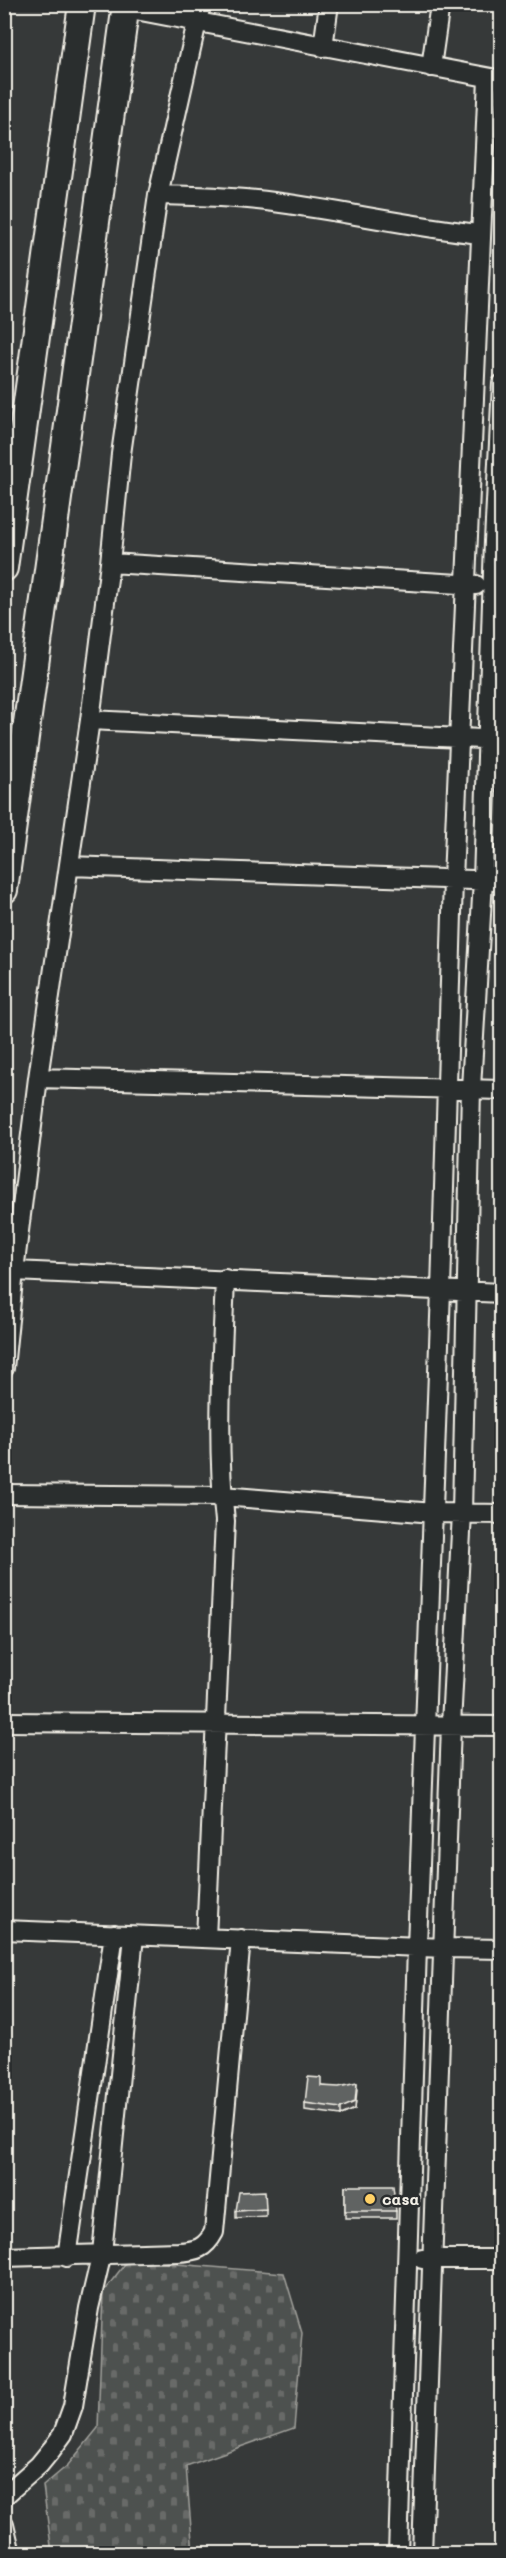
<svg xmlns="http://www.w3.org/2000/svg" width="506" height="2558" viewBox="0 0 506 2558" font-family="Mali,sans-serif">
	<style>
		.cemetery { fill: url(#cemetery-stones); stroke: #a1a19c; stroke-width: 1.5 }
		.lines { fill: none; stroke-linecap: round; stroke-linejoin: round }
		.minor-casing { stroke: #f4f1e8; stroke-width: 22 }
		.highway-casing { stroke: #f4f1e8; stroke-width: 30 }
		.minor { stroke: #2a2d2e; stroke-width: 18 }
		.highway { stroke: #2a2d2e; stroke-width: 26 }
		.wall { fill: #535554; stroke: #f4f1e8; stroke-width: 1.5 }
		.shaded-wall { fill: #444545; stroke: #f4f1e8; stroke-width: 1.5 }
		.building { fill: #616362; stroke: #f4f1e8; stroke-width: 1.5 }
		.poi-dot { fill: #ffd166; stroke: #2a2d2e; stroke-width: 2 }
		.labels { text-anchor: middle; stroke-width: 5; stroke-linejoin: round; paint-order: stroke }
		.poi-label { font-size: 16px; font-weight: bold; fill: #f4f1e8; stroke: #2a2d2e; text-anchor: start }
	</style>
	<defs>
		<pattern id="cemetery-stones" width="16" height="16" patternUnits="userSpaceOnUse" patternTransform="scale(1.5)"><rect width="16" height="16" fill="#4e514f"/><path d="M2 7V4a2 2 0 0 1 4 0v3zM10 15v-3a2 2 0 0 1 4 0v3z" fill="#686a68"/></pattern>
	</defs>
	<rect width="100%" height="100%" fill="#363939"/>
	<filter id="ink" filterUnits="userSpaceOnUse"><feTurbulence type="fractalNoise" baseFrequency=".0167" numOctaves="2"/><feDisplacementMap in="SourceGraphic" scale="12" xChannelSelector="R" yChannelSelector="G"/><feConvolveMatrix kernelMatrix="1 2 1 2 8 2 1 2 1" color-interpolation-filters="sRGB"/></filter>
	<g filter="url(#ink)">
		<!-- cemetery -->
		<path class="cemetery" d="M128,2260L284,2273L302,2333L294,2428L186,2466L193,2553H52L43,2486L68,2465L98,2428L103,2292Z"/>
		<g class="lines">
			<defs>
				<path id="minor" d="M125,8L502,80
					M323,47L329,4
					M431,67L440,4
					M158,195C199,196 240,197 281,203C347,212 413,227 480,234
					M110,563L476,585
					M90,720L502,740
					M69,866L502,881
					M38,1078L502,1090
					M14,1271L502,1293
					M4,1368L14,1271L38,1078L90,720L110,563L121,454L158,195L201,4
					M4,1494L222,1496L434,1513L502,1514
					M4,1722L502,1726
					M4,1930L445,1948L502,1949
					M206,1938L225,1521C216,1441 222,1359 225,1279
					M4,2257L178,2252C196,2251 205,2249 214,2232L241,1939
					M67,2257L114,1934
					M422,2259H502
					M4,2496L39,2465L52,2449L63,2434L73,2406L89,2308L102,2253L134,1936
					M4,2524L11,2554
					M398,2554L417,1947L441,1290L453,879L488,78
					M422,2554L451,1725L462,1513L471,1088L483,880L494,541L502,384"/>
				<path id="highway" d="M4,568L82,4
					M4,890L126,4"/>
			</defs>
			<!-- minor casing -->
			<use href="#minor" class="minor-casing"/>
			<!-- highway casing -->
			<use href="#highway" class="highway-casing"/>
			<!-- minor -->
			<use href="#minor" class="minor"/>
			<!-- highway -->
			<use href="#highway" class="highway"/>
		</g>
		<!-- wall -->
		<path class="wall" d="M321,2086L357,2090L355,2109L341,2115L305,2110V2103Z
			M345,2186L396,2211V2218H345Z
			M266,2209V2216L236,2218V2211Z"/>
		<!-- shaded-wall -->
		<path class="shaded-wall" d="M357,2083L355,2109L341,2115V2108Z"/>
		<!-- building -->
		<path class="building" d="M308,2077L321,2078V2086L339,2087L357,2083L355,2102L341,2108L305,2103Z
			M345,2186H393L396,2211H345Z
			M265,2191L266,2209L236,2211L239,2192Z"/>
	</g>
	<!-- markers -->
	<circle class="poi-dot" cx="370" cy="2199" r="6"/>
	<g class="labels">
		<!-- poi labels -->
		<g class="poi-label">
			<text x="382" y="2205">casa</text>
		</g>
	</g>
	<!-- margin -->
	<rect width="506" height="2558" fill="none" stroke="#2a2d2e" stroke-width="24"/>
	<rect x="12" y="12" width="482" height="2534" fill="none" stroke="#f4f1e8" stroke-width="2" filter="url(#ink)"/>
</svg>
